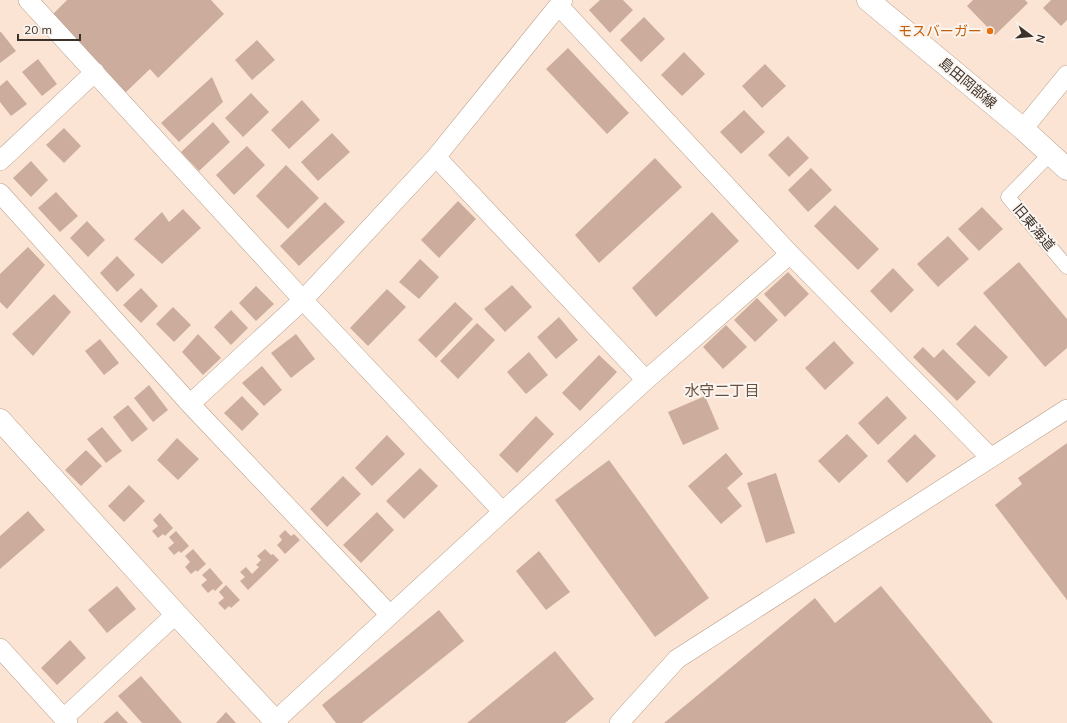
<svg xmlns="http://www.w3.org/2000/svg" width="1067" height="723" viewBox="0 0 1067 723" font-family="Mulish,'Noto Sans JP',sans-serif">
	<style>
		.building { fill: #ccad9d }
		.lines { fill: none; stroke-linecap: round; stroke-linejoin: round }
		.pedestrian-casing { stroke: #b99e8a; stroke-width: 15 }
		.minor-casing { stroke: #b99e8a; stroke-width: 20 }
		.tertiary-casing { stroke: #b99e8a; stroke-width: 23 }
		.secondary-casing { stroke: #b99e8a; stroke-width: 23 }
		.pedestrian { stroke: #fff; stroke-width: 14 }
		.minor { stroke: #fff; stroke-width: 19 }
		.tertiary { stroke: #fff; stroke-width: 22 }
		.secondary { stroke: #fff; stroke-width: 22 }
		.food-dot { fill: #e8710a; stroke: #fbf5f1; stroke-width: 1.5 }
		.labels { text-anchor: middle; stroke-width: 4; stroke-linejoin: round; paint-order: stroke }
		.food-label { font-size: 14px; fill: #c56008; stroke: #fbf5f1; text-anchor: end }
		.street-label { font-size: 14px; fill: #3d322a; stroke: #fbf5f1 }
		.neighbourhood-label { font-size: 15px; fill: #69513f; stroke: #fbf5f1 }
	</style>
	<rect width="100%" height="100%" fill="#fbe4d3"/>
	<!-- building -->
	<path class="building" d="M67,0H211L224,14L158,78L150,69L125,93L51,16Z
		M600,0H623L633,10L610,33L589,10Z
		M973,0H1025L1028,3L995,35L967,6Z
		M1051,0H1067V20L1061,26L1043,8Z
		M644,17L665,39L641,62L620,40Z
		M0,32H1L16,51L0,63Z
		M257,40L275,60L252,80L235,60Z
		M568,48L629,113L607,134L546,69Z
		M684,52L705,74L682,96L661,75Z
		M38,59L57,84L42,96L22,72Z
		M765,64L786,86L762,108L742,86Z
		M212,77L223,102L179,142L161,123Z
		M7,80L27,104L11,116L0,102V86Z
		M251,93L269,112L243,137L225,118Z
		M302,100L320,120L289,149L271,130Z
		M744,110L765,132L741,154L720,132Z
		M213,122L230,142L199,171L181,152Z
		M64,128L81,146L64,163L46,145Z
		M332,133L350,152L318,181L301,162Z
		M788,136L809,158L789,177L768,155Z
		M247,146L265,165L234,195L216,175Z
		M655,158L682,187L599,263L575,235Z
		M31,161L48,180L31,197L13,178Z
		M286,165L319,198L288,229L256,196Z
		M811,168L832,190L808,212L788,190Z
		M56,192L78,216L60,232L38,208Z
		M458,201L476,219L439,258L421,240Z
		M325,202L345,222L299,266L280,246Z
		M835,205L879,249L858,270L814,226Z
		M982,207L1003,229L979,251L958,229Z
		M183,209L201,228L162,264L134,239L162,212L169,222Z
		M712,212L739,241L656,317L632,288Z
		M87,221L105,240L88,257L70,238Z
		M948,236L969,259L938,287L917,264Z
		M28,247L45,265L7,309L0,302V274Z
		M117,256L135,275L117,292L100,273Z
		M420,259L439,277L419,299L399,282Z
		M1019,262L1067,319V348L1045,367L983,293Z
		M893,268L914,290L891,313L870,291Z
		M788,272L809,294L785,317L764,294Z
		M512,285L532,307L505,332L484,309Z
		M256,286L274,304L256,321L239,303Z
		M141,288L158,306L141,323L123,305Z
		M387,289L406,307L368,346L350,328Z
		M54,294L71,312L33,356L12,334Z
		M757,298L778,320L755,342L734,320Z
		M455,302L473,319L436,358L418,340Z
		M173,307L191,325L174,342L156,324Z
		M231,310L248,328L231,345L214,327Z
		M559,317L578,340L556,359L537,337Z
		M477,323L495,340L458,379L440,361Z
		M726,325L747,347L723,369L703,347Z
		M975,325L1008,357L989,377L956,344Z
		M198,334L221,358L203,375L182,352Z
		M296,334L315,359L291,378L271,353Z
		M100,339L119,363L104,375L85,351Z
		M834,341L854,363L825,390L805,368Z
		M923,347L934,358L943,349L976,382L957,401L913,357Z
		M529,352L548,375L526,394L507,372Z
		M599,355L617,372L580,411L562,393Z
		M262,366L282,390L264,406L242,383Z
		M149,385L168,410L153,422L134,398Z
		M242,396L259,414L242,431L224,413Z
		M705,396L719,429L683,445L668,412Z
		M887,396L907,418L878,445L858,423Z
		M128,405L148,429L132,442L113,417Z
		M536,416L554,434L517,473L499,455Z
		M102,427L122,451L106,463L87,439Z
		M847,434L868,456L839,483L818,461Z
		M915,434L936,456L907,483L887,461Z
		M387,435L405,454L372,486L355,468Z
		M177,438L199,459L178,480L157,460Z
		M1067,443V600L995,505L1022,484L1018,478Z
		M86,450L102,466L81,486L65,470Z
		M726,453L743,474L727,488L742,506L721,524L688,486Z
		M609,460L709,598L655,637L555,500Z
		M420,468L438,486L404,519L386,501Z
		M776,473L795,533L766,543L747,483Z
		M343,476L361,494L327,527L310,509Z
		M129,485L145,501L124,522L108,506Z
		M28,511L45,530L0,569V536Z
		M377,512L394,530L361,563L343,545Z
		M160,513L173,528L165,536L163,534L158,538L152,531L158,526L153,520Z
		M285,530L291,536L294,534L300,540L285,554L277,545L282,540L279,536Z
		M176,531L189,546L181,553L179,551L174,555L168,548L174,543L169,537Z
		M193,549L206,564L197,572L196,570L191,574L185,567L190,562L185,556Z
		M265,549L271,555L273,554L279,560L248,590L240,581L245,577L240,572L246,567L252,574L259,567L256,565L261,560L257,556Z
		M539,551L570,592L546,610L516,571Z
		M210,568L223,583L215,591L213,589L208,593L201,585L207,580L202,575Z
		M226,585L240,600L231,608L229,606L225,610L218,603L224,598L219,592Z
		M117,586L136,609L107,633L88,610Z
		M881,586L993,723H664L815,598L835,623Z
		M439,610L464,641L362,723H336L322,705Z
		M70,640L86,658L57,685L41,668Z
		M555,651L594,699L565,723H467Z
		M141,676L182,723H142L118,696Z
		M117,711L128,723H103Z
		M226,712L236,723H216Z"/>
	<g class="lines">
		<defs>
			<path id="pedestrian" d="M1050,154L1008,197L1067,267"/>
			<path id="minor" d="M28,0L303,300L502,511
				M559,6L790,254L991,458
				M1023,129L1067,75
				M436,157L646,380
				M0,161L95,72
				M0,193L190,404L390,615
				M190,404L303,300L436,157L563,0
				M0,648L68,723
				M64,718L176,614
				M275,721L646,380L790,254
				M619,723L677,659L1067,409"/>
			<path id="tertiary" d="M0,420L176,614L277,723"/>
			<path id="secondary" d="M868,0L1023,129L1067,169"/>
		</defs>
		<!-- pedestrian casing -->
		<use href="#pedestrian" class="pedestrian-casing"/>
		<!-- minor casing -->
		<use href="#minor" class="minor-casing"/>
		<!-- tertiary casing -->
		<use href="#tertiary" class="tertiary-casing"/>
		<!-- secondary casing -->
		<use href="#secondary" class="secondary-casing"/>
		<!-- pedestrian -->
		<use href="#pedestrian" class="pedestrian"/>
		<!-- minor -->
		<use href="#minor" class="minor"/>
		<!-- tertiary -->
		<use href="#tertiary" class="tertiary"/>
		<!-- secondary -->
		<use href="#secondary" class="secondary"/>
	</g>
	<!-- markers -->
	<circle class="food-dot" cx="990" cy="31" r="4"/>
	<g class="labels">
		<!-- food labels -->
		<g class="food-label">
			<text x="982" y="36">モスバーガー</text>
		</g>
		<!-- street labels -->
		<g class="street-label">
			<text transform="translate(968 83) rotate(40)" y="5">島田岡部線</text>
			<text transform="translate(1034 227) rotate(50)" y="5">旧東海道</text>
		</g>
		<!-- neighbourhood labels -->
		<g class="neighbourhood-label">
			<text x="722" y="396">水守二丁目</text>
		</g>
	</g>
	<!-- north arrow -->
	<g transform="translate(1031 36) rotate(106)" stroke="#fbf5f1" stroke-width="3" paint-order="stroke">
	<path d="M0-3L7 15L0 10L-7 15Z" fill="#3d322a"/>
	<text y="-6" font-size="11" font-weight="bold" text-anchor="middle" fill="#3d322a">N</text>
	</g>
	<!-- scale -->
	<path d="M18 34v6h62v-6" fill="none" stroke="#3d322a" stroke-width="2"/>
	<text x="24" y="34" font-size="12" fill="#3d322a" stroke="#fbf5f1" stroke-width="3" paint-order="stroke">20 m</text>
</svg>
